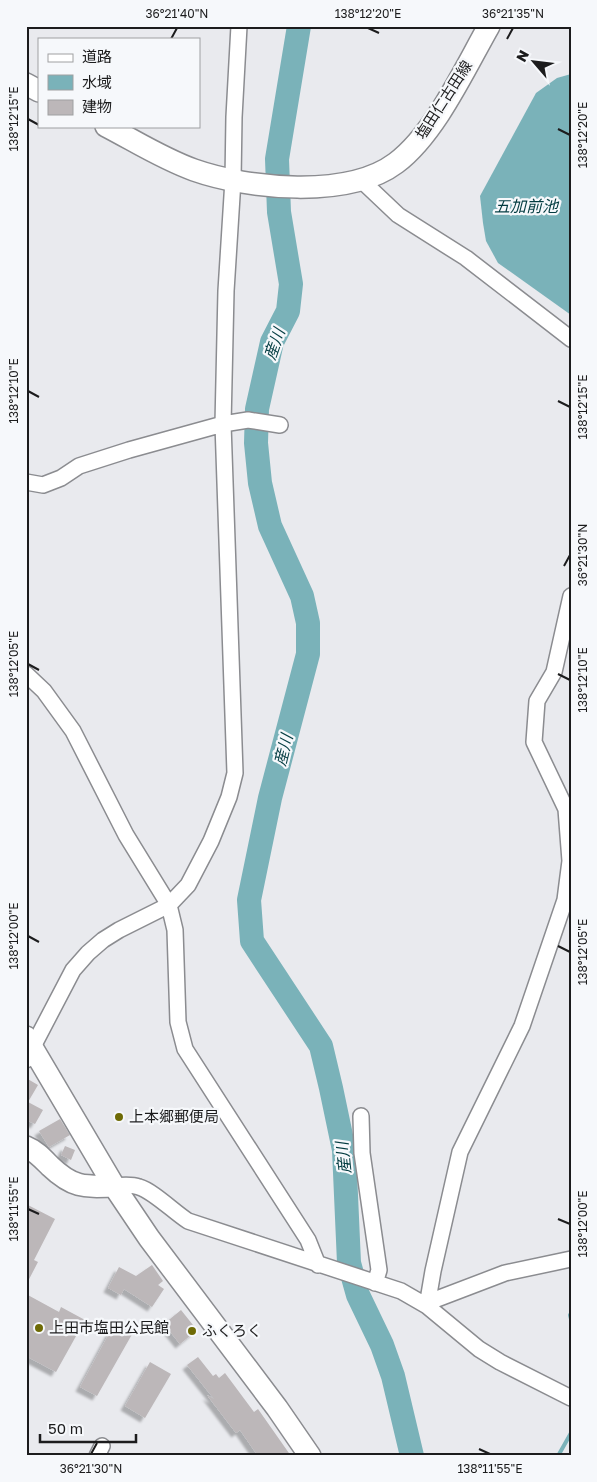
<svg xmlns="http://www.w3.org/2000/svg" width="597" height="1482" viewBox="0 0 597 1482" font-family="'Golos Text','Noto Sans JP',sans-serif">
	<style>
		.water { fill: #7ab2b9 }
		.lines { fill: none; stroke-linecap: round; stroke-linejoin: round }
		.stream { stroke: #7ab2b9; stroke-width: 4 }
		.river { stroke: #7ab2b9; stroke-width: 24 }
		.building { fill: #bcb7b9; filter: url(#shadow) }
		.street-casing { stroke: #8b8c90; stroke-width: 18 }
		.secondary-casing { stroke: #8b8c90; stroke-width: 24 }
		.street { stroke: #fff; stroke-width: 15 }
		.secondary { stroke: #fff; stroke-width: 21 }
		.ticks { fill: none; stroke: #1c1c1d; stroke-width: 2 }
		.poi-dot { fill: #6e6a05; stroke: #f6f8fb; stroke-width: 2 }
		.labels { text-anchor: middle; stroke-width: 4.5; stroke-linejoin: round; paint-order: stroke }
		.street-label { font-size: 15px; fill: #1c1c1d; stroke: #f6f8fb }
		.poi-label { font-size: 15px; fill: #1c1c1d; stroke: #f6f8fb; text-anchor: start }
		.water-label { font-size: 16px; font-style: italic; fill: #023b40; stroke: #f6f8fb }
		.neatline { fill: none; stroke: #1c1c1d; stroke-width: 2 }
		.ticks-label { font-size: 12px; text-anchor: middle; fill: #1c1c1d }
	</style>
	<defs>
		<filter id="shadow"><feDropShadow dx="-4.5" dy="4.5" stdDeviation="1" flood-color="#0004"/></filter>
	</defs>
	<rect width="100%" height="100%" fill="#e9eaee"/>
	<!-- water -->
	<path class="water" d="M571,74V315L498,263L486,241L483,223L480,196L536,93L557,78Z"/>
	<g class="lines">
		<!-- stream -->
		<path class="stream" d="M570,1315L571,1319
			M558,1456L571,1433"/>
		<!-- river -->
		<path class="river" d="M299,26L277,159L279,212L291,284L288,311L272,342L257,409L256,443L260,483L270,526L302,596L308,623V654L270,798L249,900L252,941L321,1046L331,1088L344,1150L349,1263L358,1295L382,1345L393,1376L412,1456"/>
	</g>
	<!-- building -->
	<path class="building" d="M26,1078L38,1085L28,1102L43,1110L35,1124L26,1120Z
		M60,1119L70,1135L49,1147L39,1131Z
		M65,1146L75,1150L71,1160L61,1155Z
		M26,1204L55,1219L34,1260L38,1262L26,1285Z
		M152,1265L163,1281L158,1285L164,1289L152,1307L124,1289L121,1295L108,1288L119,1267L136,1276Z
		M26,1294L59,1312L61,1307L85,1320L56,1372L26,1356Z
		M181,1310L197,1330L180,1344L164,1324Z
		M117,1319L135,1329L97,1396L80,1387Z
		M198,1357L213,1376L216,1374L219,1378L225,1373L254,1412L258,1409L291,1456H258L240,1430L236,1433L207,1395L214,1399L187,1365Z
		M150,1362L171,1374L145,1418L125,1406Z"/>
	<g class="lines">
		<defs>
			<path id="street" d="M360,179L398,215L466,258L571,339
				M26,482L43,485L61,478L79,466L129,450L223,424L248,420L280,425
				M26,674L44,691L73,731L126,835L169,905L175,930L178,1022L185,1049L308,1240L318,1265
				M26,1060L73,970L88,953L103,940L119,930L169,905L188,885L211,841L229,797L235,773L223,424L226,291L233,180L234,117L239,26
				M361,1116L362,1153L379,1270L375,1283
				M114,1186C122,1185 131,1184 139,1187C153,1191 174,1212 188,1221L401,1291L427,1306L479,1349L500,1362L571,1398
				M429,1302L505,1273L571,1259
				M427,1306L433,1271L460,1152L522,1026L565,900L570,861L566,809L534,742L537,701L554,672L571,596
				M97,1456L102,1446"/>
			<path id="secondary" d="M26,84L39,91
				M106,126C135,141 163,159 194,170C248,189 348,199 396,163C435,134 465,68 489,26
				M26,1037L114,1186L149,1238L277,1408L310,1456
				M26,1147C36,1151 43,1159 50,1166C73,1188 84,1187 114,1186"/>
		</defs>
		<!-- street casing -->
		<use href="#street" class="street-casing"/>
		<!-- secondary casing -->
		<use href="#secondary" class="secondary-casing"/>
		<!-- street -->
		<use href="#street" class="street"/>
		<!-- secondary -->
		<use href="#secondary" class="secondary"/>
	</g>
	<!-- ticks -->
	<path class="ticks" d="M368,28L379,33M171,39L177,28M507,39L513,28M28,119L39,125M558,129L570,135M28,391L39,397M558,401L570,407M564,566L570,555M28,664L39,670M558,674L570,680M28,936L39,942M558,946L570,952M28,1209L39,1214M558,1219L570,1224M479,1449L490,1454M91,1454L97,1443"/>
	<!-- markers -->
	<g class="poi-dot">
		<circle cx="119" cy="1117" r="5"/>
		<circle cx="39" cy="1328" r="5"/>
		<circle cx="192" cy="1331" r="5"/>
	</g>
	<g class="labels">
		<!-- street labels -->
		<g class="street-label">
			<text transform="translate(444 100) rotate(-57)" y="5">塩田仁古田線</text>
		</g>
		<!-- poi labels -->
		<g class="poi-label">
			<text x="129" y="1122">上本郷郵便局</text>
			<text x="49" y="1333">上田市塩田公民館</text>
			<text x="202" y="1336">ふくろく</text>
		</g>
		<!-- water labels -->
		<g class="water-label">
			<text x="526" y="212">五加前池</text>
			<text transform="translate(274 344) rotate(-71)" y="6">産川</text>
			<text transform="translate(283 750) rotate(-76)" y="6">産川</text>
			<text transform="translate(343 1158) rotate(-96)" y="6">産川</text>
		</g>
	</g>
	<!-- border -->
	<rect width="597" height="1482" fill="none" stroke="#f6f8fb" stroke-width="55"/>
	<!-- legend -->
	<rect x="38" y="38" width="162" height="90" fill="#f6f8fb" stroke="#9fa0a2"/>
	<rect x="48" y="54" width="25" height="8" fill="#ffffff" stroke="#9fa0a2"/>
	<text x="82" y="62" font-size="15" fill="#1c1c1d">道路</text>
	<rect x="48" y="75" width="25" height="15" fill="#7ab2b9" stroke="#9fa0a2"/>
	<text x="82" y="88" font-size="15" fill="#1c1c1d">水域</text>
	<rect x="48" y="100" width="25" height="15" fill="#bcb7b9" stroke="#9fa0a2"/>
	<text x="82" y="112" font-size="15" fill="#1c1c1d">建物</text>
	<!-- north arrow -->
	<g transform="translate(534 62) rotate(298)" stroke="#f6f8fb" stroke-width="4" paint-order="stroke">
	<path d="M0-4L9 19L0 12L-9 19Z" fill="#1c1c1d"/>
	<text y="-8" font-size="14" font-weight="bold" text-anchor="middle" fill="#1c1c1d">N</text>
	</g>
	<!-- scale -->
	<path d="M40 1434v8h96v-8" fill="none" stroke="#1c1c1d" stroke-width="2.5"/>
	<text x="48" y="1434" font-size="15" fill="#1c1c1d" stroke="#f6f8fb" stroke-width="4" paint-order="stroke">50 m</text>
	<rect x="28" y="28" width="542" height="1426" class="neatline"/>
	<g class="ticks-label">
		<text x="177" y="18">36°21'40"N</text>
		<text x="368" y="18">138°12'20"E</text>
		<text x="513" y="18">36°21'35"N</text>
		<text transform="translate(14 119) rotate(-90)" y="4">138°12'15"E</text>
		<text transform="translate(583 135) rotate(-90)" y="4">138°12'20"E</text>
		<text transform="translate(14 391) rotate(-90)" y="4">138°12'10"E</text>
		<text transform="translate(583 407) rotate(-90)" y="4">138°12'15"E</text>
		<text transform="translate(583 555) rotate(-90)" y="4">36°21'30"N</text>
		<text transform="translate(14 664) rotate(-90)" y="4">138°12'05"E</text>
		<text transform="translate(583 680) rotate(-90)" y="4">138°12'10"E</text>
		<text transform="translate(14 936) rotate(-90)" y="4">138°12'00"E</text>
		<text transform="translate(583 952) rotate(-90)" y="4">138°12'05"E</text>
		<text transform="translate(14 1209) rotate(-90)" y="4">138°11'55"E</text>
		<text transform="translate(583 1224) rotate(-90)" y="4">138°12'00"E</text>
		<text x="91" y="1473">36°21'30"N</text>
		<text x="490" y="1473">138°11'55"E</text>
	</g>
</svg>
